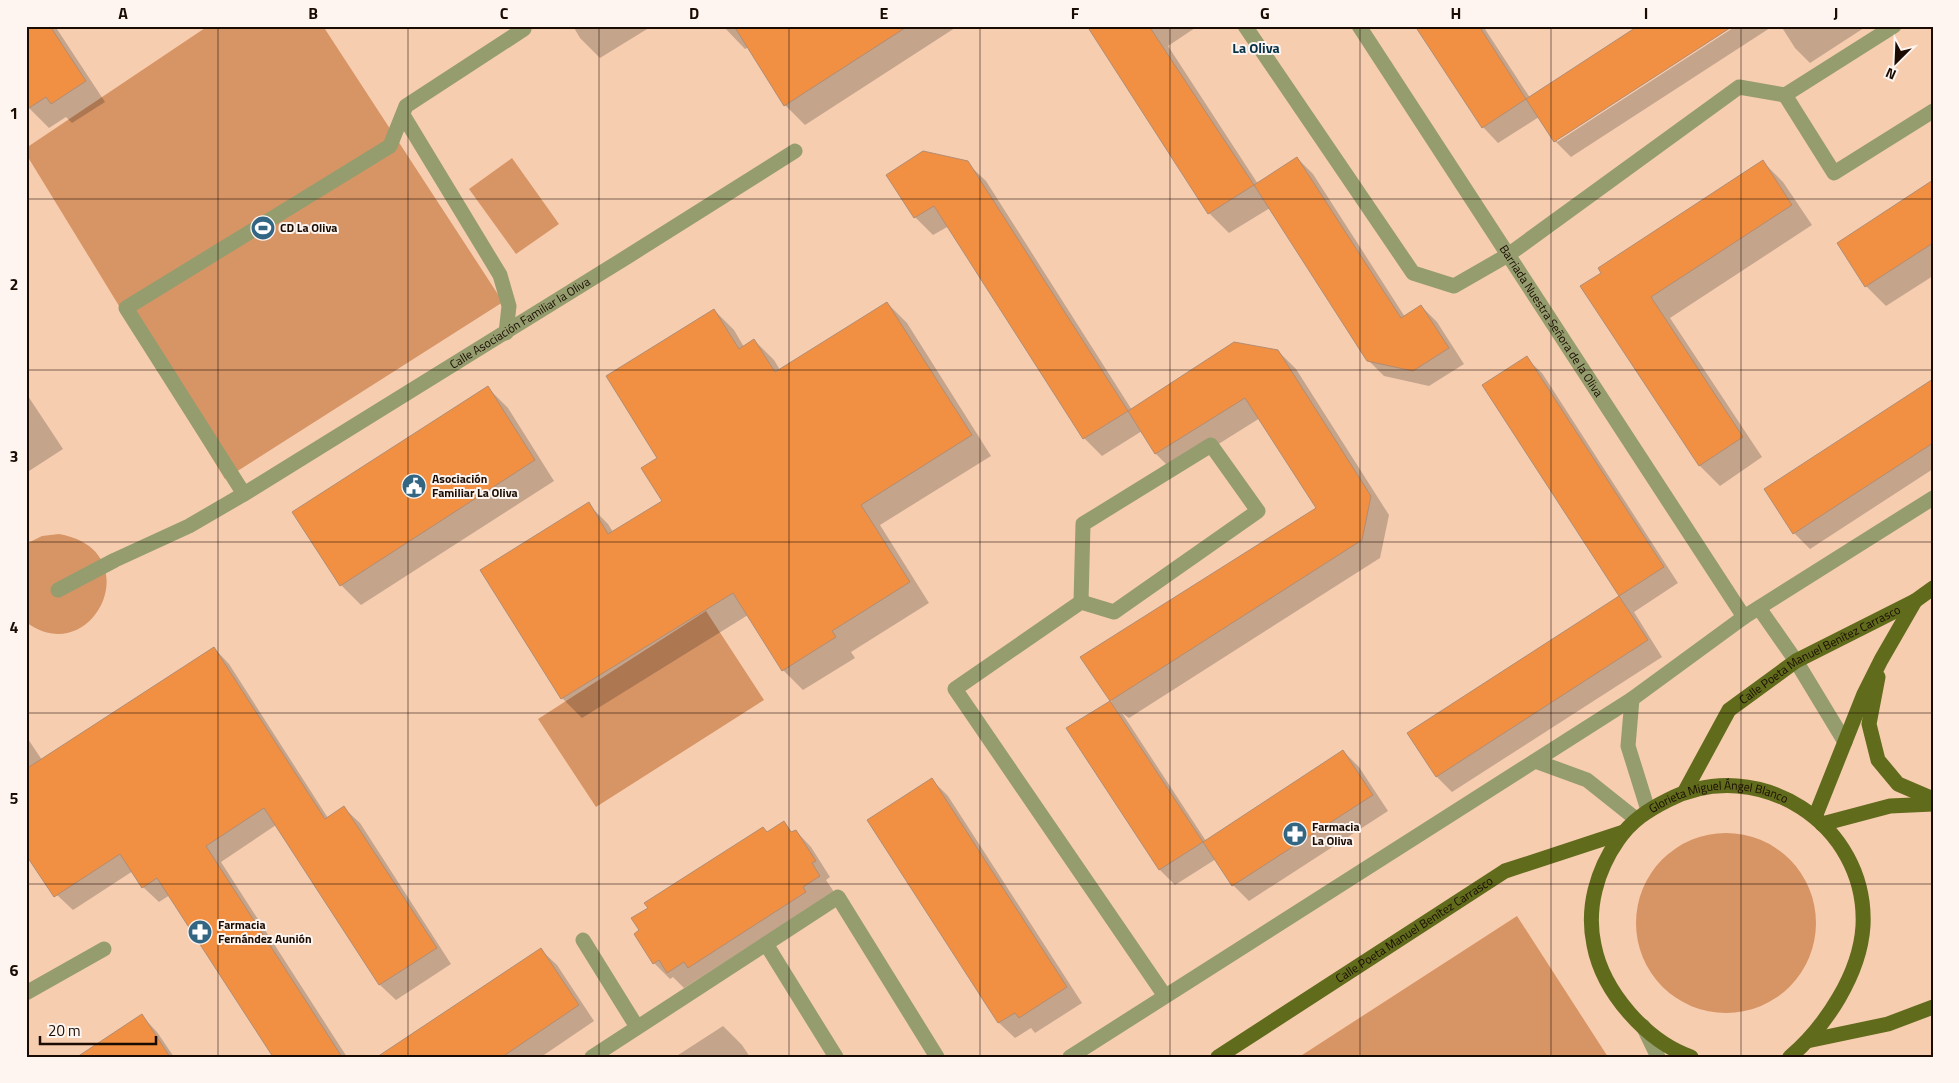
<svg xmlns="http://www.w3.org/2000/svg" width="1959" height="1083" viewBox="0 0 1959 1083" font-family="'Titillium Web',sans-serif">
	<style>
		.green { fill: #d79566 }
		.shadow { fill: #0003 }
		.building { fill: #f19042; stroke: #b38c71 }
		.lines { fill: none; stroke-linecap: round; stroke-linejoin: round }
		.minor { stroke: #959d6e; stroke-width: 15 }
		.major { stroke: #616b1c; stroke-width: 15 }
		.grid { fill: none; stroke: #1a0c03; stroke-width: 1; stroke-opacity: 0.55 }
		.labels { text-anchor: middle; stroke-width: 4; stroke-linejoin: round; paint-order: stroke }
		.poi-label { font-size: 12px; font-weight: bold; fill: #1a0c03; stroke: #fef5f0; text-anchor: start }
		.street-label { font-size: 12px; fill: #1a0c03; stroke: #fef5f0 }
		.neighbourhood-label { font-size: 14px; font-weight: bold; fill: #053247; stroke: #fef5f0 }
		.neatline { fill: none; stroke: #1a0c03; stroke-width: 2 }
		.grid-label { font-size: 16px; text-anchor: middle; font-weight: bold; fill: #1a0c03 }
	</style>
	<rect width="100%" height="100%" fill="#f7cdb0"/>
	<!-- green -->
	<path class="green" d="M208,26H323L503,302L225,479L26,154V148Z
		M512,158L559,224L516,254L469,189Z
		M59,534C151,550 93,672 26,622V544L42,536Z
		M706,611L764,700L596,807L538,719Z
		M1636 923a90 90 0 1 1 180 0a90 90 0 1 1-180 0Z
		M1517,916L1608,1057H1299Z"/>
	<!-- shadow -->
	<path class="shadow" d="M26,26H55L105,102L72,123L66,117L49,128L29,108Z
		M573,26H652L600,58L580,38Z
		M723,26H958L805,125L785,105L749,47L745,49Z
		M1097,26H1198L1168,46L1258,184L1297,158L1313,174L1405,317L1421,306L1437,322L1464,364L1429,386L1384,376L1368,360L1270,208L1229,233L1209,213Z
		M1416,26H1483L1557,139V142L1736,26H1773L1571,157L1555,141L1539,117L1498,143L1483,127Z
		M1781,26H1867L1810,63L1795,48Z
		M1763,162L1783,182L1812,225L1670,318L1762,457L1720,486L1700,466L1582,286Z
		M967,163L986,181L1132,410L1278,351L1296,369L1389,515L1380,558L1129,718L1122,713L1206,841L1343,751L1359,767L1388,811L1249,901L1233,885L1216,859L1175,885L1160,870L1067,728L1112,701L1082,657L1317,508L1260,418L1174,472L1156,454L1142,431L1102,456L1084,438L949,226L933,235L915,217L888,176Z
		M1933,182V276L1886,306L1866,286Z
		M887,303L907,323L991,456L880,525L929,603L851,652L855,658L803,690L783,670L748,615L582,718L562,698L588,504L608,524L613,532L664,501L659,459L714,310L734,330L744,347L754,340L774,360L780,370Z
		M1526,358L1542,373L1678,583L1634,612L1662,657L1452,792L1437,777L1408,733L1620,596L1483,386Z
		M1933,381V469L1810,549L1794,533L1766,490Z
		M488,388L508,408L554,481L361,605L341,585Z
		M26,393L63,449L26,473Z
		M214,648L229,664L328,818L344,808L360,823L451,964L396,1000L380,985L276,825L221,862L347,1057H274L170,895L159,902L143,887L133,871L73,910L57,895L26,847V736L42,760Z
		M932,780L948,796L1082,1003L1035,1033L1031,1028L1015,1038L999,1023L869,821Z
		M783,823L793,833L796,831L811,847L830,877L826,880L834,892L684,988L673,977L670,979L654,963L635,934L767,833Z
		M541,950L557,965L594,1021L541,1057H414Z
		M142,1016L157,1032L174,1057H79Z
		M723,1026L742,1045L750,1057H675Z"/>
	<!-- building -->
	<path class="building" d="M26,26H50L86,81L51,104L46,97L26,110Z
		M734,26H908L784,106Z
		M1087,26H1149L1254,185L1208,214Z
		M1415,26H1479L1526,99L1482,128Z
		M1638,26H1733L1554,142L1526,99Z
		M923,151L968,161L1128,411L1234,342L1278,350L1371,496L1362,540L1110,701L1080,657L1316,508L1245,398L1155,454L1128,411L1083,439L934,206L914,218L886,175Z
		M1297,157L1401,318L1421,305L1449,348L1413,371L1367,361L1254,185Z
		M1763,160L1792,205L1651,297L1743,437L1699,466L1580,286L1601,273L1598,268Z
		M1933,180V243L1865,287L1837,243Z
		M887,302L972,435L861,505L910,582L832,631L836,637L782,671L733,593L561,699L480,570L589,502L608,534L662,501L641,468L657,458L606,376L714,309L739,349L754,339L775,372Z
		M1527,356L1664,567L1619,596L1648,640L1436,777L1407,733L1619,596L1482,385Z
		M1933,379V443L1793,534L1764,489Z
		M488,386L535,460L340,586L292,512Z
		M214,647L325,819L344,806L437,948L379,985L264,808L206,846L342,1057H273L157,878L142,888L120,854L54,897L26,855V769Z
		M1110,701L1203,842L1159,870L1066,728Z
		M1343,750L1373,795L1232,886L1203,842Z
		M932,778L1067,987L1019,1018L1015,1013L998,1023L867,820Z
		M784,821L791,832L796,830L816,861L812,863L820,876L803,887L806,892L688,968L684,962L667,973L659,960L653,964L634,934L639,930L631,918L648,908L644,903L763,827L767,832Z
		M541,948L579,1005L502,1057H377Z
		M142,1014L170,1057H77Z"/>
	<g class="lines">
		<!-- minor -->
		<g class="minor">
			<path d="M1245,26L1413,273L1454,286L1508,255L1739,87L1785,95L1894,26"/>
			<path id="s1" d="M1359,26L1744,617"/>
			<path d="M1785,95L1834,173L1933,111"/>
			<path d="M403,115L500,275L509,306L506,333"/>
			<path d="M1211,445L1258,511L1114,612L1081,602L1083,524Z"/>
			<path d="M244,494L126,308L390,146L406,106L524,29L522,26"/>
			<path id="s2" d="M58,590L115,560L189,526L244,494L630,255L795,151"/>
			<path d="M1081,602L955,689L1165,996"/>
			<path d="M1759,608L1796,661L1845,742"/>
			<path d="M1632,699L1628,746L1648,810"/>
			<path d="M1535,761L1587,780L1636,819"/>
			<path d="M583,940L637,1027"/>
			<path d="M766,944L836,1057"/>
			<path d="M26,993L104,949"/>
			<path d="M1643,1026L1658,1057"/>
			<path d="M592,1057L838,897L937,1057"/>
			<path d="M1070,1057L1632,699L1744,617L1933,498"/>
		</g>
		<!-- major -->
		<g class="major">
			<path d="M1878,677L1869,724L1878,760L1898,784L1933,799"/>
			<path id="s3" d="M1685,791L1729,710L1796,661L1915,601L1933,588"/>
			<path d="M1815,817L1864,694L1881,660L1915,601"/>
			<path d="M1822,824L1890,806L1933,804"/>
			<path d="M1807,1041L1888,1024L1933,1007"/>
			<path id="s4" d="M1218,1057L1505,871L1624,832"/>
			<path id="s5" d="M1691,1057C1646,1041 1603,992 1594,945C1586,908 1597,870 1618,840C1631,821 1648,810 1668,800C1758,754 1868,824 1863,926C1860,974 1826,1026 1790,1057"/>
		</g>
	</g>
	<!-- grid -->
	<path class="grid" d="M218,26V1057M408,26V1057M599,26V1057M789,26V1057M980,26V1057M1170,26V1057M1360,26V1057M1551,26V1057M1741,26V1057M26,199H1933M26,370H1933M26,542H1933M26,713H1933M26,884H1933"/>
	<!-- icons -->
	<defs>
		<symbol id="stadium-disc" viewBox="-11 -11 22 22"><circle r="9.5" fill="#336683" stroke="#fef5f0"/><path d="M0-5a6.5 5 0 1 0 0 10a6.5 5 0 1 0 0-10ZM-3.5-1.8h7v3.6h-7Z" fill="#fff"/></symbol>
		<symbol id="civic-disc" viewBox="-11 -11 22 22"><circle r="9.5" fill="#336683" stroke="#fef5f0"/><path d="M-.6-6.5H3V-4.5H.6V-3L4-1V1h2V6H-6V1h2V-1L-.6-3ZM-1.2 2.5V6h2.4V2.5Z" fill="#fff"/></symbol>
		<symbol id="pharmacy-disc" viewBox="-11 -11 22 22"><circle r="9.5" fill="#336683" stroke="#fef5f0"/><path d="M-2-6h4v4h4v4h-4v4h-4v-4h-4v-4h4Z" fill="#fff"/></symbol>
	</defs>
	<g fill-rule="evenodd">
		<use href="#stadium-disc" x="249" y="214" width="28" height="28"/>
		<use href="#civic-disc" x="400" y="472" width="28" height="28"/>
		<use href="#pharmacy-disc" x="1281" y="820" width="28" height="28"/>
		<use href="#pharmacy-disc" x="186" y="918" width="28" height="28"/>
	</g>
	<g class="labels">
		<!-- poi labels -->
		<g class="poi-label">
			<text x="280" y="232">CD La Oliva</text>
			<text x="432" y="483">Asociación<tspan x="432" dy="14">Familiar La Oliva</tspan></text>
			<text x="1312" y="831">Farmacia<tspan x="1312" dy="14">La Oliva</tspan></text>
			<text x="218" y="929">Farmacia<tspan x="218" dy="14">Fernández Aunión</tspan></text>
		</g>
		<!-- street labels -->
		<g class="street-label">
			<text dy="4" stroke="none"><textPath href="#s1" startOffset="352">Barriada Nuestra Señora de la Oliva</textPath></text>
			<text dy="4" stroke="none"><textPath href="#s2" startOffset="534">Calle Asociación Familiar la Oliva</textPath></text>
			<text dy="4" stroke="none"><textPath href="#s3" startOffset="199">Calle Poeta Manuel Benítez Carrasco</textPath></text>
			<text dy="4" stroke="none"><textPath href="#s5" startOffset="381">Glorieta Miguel Ángel Blanco</textPath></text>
			<text dy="4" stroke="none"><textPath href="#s4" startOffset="234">Calle Poeta Manuel Benítez Carrasco</textPath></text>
		</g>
		<!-- neighbourhood labels -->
		<g class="neighbourhood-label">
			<text x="1256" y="53">La Oliva</text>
		</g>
	</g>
	<!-- border -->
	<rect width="1959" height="1083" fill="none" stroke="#fef5f0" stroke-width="55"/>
	<!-- north arrow -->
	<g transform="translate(1896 62) rotate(204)" stroke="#fef5f0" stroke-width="4" paint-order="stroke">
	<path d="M0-4L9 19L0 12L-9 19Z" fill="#1a0c03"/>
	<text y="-8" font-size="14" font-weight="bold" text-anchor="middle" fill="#1a0c03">N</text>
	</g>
	<!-- scale -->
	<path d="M40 1036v8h116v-8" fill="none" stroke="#1a0c03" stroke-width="2.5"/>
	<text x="48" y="1036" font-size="15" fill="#1a0c03" stroke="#fef5f0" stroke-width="4" paint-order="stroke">20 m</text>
	<rect x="28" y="28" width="1904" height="1028" class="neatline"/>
	<g class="grid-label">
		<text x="123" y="19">A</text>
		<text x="313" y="19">B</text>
		<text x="504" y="19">C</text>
		<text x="694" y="19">D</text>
		<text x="884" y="19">E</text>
		<text x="1075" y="19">F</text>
		<text x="1265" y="19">G</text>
		<text x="1456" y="19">H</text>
		<text x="1646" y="19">I</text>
		<text x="1836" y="19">J</text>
		<text x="14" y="119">1</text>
		<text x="14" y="290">2</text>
		<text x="14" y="462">3</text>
		<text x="14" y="633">4</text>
		<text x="14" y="804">5</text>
		<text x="14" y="976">6</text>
	</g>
</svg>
